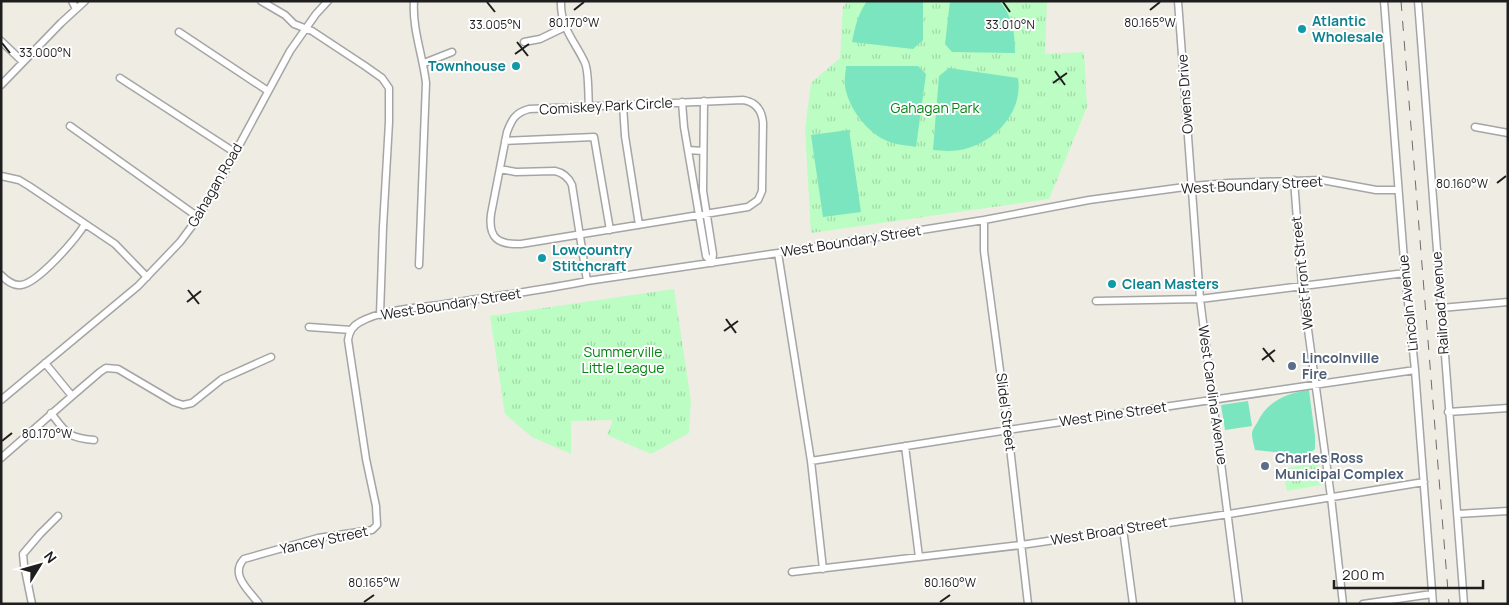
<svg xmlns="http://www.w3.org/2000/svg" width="1509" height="605" viewBox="0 0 1509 605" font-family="Manrope,sans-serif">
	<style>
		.park { fill: url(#park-tufts) }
		.pitch { fill: #7ae5bf }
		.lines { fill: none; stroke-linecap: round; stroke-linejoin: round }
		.minor-casing { stroke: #a5a5a5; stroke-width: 9 }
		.minor { stroke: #fff; stroke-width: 6 }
		.rail { stroke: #6c6c6c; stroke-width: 1; stroke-dasharray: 10 10; stroke-linecap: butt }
		.ticks { fill: none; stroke: #1e1e1e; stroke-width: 2 }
		.culture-dot { fill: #0f9aa8; stroke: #fff; stroke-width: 2 }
		.service-dot { fill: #5c6f8a; stroke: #fff; stroke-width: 2 }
		.labels { text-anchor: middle; stroke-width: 4; stroke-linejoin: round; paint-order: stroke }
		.culture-label { font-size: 14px; font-weight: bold; fill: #0d838f; stroke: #fff; text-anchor: start }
		.street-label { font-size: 14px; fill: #1e1e1e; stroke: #fff }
		.park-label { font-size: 14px; fill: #038412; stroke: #fff }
		.service-label { font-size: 14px; font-weight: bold; fill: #4e5e75; stroke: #fff; text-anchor: start }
		.ticks-label { font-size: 12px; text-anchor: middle; fill: #1e1e1e; stroke: #fff; stroke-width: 4; stroke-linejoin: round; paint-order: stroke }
	</style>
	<defs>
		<pattern id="park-tufts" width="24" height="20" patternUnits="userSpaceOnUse" patternTransform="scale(1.25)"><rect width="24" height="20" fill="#bcfdc3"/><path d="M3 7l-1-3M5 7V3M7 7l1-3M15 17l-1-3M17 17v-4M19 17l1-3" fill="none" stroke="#a1d8a7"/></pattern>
	</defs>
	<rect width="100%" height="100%" fill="#efece3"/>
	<!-- park -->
	<path class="park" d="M848,1H1047L1045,54L1084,52L1087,107L1049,199L811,233L805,129L811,83L840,58L843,6Z
		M674,289L691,401L689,433L651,454L607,435L613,420L571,421V454L532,437L505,414L490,316Z
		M1318,462L1321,485L1287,491L1282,469Z"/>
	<!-- pitch -->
	<path class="pitch" d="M867,1H923V40L913,49L852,42C855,27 858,14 867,1Z
		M950,1H999C1013,16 1015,34 1015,53L952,52L945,44Z
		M846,66H918L926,74L916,147C906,145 895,145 885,140C866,131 848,107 845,86C844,79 846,72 846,66Z
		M949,68L1018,78C1023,110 998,139 968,148C956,152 945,151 933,150L939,76Z
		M849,130L861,212L823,217L811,135Z
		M1309,390L1315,436V449L1309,454H1295L1255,450C1254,445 1252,439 1252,434C1252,430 1255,426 1257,423C1267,401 1287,393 1309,390Z
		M1248,401L1252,426L1225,430L1221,405Z"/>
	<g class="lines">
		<defs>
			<path id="minor" d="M72,1L76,9
				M261,1L285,15L294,24L312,31L365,66L382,78L389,88V122L383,227L380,315
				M414,1C412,29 423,56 426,83L419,265
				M561,1C560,28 575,41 585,63C589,72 588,96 589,107
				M1178,1L1200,299L1239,604
				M1384,1L1405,273L1415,370L1433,604
				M1418,1L1464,604
				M179,32L268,91
				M1,41L23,62
				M524,42L540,39L565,27
				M424,63L452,52
				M120,78L231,150L234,154
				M1,85L61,23L85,1
				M743,100C756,102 762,110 763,123L762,191L758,200L748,207L521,244C498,245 488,238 491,214L507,132C512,119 515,113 529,109Z
				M704,101L703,191L713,254L712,263
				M682,102L684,127L706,256L712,263
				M623,105L625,136L639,225
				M70,126L198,217
				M1475,127L1508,133
				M505,141L594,137L610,230
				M688,150L703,151
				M500,169L516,172L555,171C564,173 569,178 572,185L587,281
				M1,176L19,180L29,186L115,244L147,277
				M1294,180L1302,286L1331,497L1343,604
				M984,220V251L1008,430L1028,604
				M778,253L811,461L823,569
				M1,275C7,281 13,286 21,285C38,283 76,239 85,224
				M1096,301L1200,299L1405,273
				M1441,308L1508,302
				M309,327L351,330
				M45,363L72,396
				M1,400L138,286L180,242L195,222L214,192L290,51L316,14L328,1
				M1448,412L1508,408
				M51,413C66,433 68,438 94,440
				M905,446L919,557
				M1,458L72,396L100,372L106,368L118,369L174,402L183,405L192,403L222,379L271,357
				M811,461L1008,430L1415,370
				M1457,514L1508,511
				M1123,529L1133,604
				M792,572L1021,545L1229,514L1424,482
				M32,604L24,565L23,554L40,534L58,516
				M259,604C250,591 229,575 244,559L318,538L372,530L377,525L376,506L366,459L348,340C349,332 352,326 360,322C382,310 414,308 439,305C488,297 538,291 587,281L778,253L984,220L1089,200L1192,186L1229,183L1322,180L1376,190H1398
				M1363,604L1432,594"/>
		</defs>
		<!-- minor casing -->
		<use href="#minor" class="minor-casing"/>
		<!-- minor -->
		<use href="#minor" class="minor"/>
		<!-- rail -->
		<path class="rail" d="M1401,1L1449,604"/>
	</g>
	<!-- ticks -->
	<path class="ticks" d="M487,2L495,12M1003,2L1010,12M574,10L584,2M1150,10L1160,2M517,42L528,56M2,43L10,53M515,54L529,44M1055,71L1065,85M1053,83L1067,73M1497,183L1506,176M188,290L199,304M187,302L201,291M726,319L736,333M724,331L738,321M1263,348L1274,362M1262,360L1275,350M2,441L12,433M364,602L374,595M940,602L950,595"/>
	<!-- markers -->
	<g class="culture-dot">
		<circle cx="1302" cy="29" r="5"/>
		<circle cx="516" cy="66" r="5"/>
		<circle cx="542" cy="258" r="5"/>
		<circle cx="1112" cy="284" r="5"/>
	</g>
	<g class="service-dot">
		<circle cx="1292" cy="366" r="5"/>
		<circle cx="1265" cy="466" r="5"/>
	</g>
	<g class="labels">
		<!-- culture labels -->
		<g class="culture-label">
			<text x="1312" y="26">Atlantic<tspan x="1312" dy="16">Wholesale</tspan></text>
			<text x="506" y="71" text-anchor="end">Townhouse</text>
			<text x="552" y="255">Lowcountry<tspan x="552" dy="16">Stitchcraft</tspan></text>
			<text x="1122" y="289">Clean Masters</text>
		</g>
		<!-- street labels -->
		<g class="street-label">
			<text transform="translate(1185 94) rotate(-94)" y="5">Owens Drive</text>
			<text transform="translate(606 106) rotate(-3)" y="5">Comiskey Park Circle</text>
			<text transform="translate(215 185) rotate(-60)" y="5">Gahagan Road</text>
			<text transform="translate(1252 185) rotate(-3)" y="5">West Boundary Street</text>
			<text transform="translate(851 241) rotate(-9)" y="5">West Boundary Street</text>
			<text transform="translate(1302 273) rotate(-96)" y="5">West Front Street</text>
			<text transform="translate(1408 303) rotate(-96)" y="5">Lincoln Avenue</text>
			<text transform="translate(1440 303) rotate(-94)" y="5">Railroad Avenue</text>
			<text transform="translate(451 304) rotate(-9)" y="5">West Boundary Street</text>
			<text transform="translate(1213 395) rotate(82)" y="5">West Carolina Avenue</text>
			<text transform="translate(1006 412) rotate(83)" y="5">Slidel Street</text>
			<text transform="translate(1113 414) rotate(-8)" y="5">West Pine Street</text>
			<text transform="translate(1109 531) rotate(-9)" y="5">West Broad Street</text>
			<text transform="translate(324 540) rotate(-12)" y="5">Yancey Street</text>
		</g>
		<!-- park labels -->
		<g class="park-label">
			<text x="935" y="113">Gahagan Park</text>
			<text x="623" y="357">Summerville<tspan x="623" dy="16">Little League</tspan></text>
		</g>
		<!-- service labels -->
		<g class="service-label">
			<text x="1302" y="363">Lincolnville<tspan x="1302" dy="16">Fire</tspan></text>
			<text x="1275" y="463">Charles Ross<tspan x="1275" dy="16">Municipal Complex</tspan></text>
		</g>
	</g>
	<g class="ticks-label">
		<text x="574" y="27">80.170°W</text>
		<text x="1150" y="27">80.165°W</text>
		<text x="495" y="29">33.005°N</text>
		<text x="1010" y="29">33.010°N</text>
		<text x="45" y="57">33.000°N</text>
		<text x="1462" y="188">80.160°W</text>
		<text x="47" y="438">80.170°W</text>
		<text x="374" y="587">80.165°W</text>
		<text x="950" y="587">80.160°W</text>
	</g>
	<!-- border -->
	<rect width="1509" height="605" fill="none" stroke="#1e1e1e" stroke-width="5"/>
	<!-- north arrow -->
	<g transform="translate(40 565) rotate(53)" stroke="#ffffff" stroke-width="4" paint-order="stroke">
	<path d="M0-4L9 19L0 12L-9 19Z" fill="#1e1e1e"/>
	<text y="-8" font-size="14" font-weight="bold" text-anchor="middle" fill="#1e1e1e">N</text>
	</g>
	<!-- scale -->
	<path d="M1334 580v8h149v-8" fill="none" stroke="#1e1e1e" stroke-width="2.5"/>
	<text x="1342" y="580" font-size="15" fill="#1e1e1e" stroke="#ffffff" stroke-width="4" paint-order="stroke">200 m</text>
</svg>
